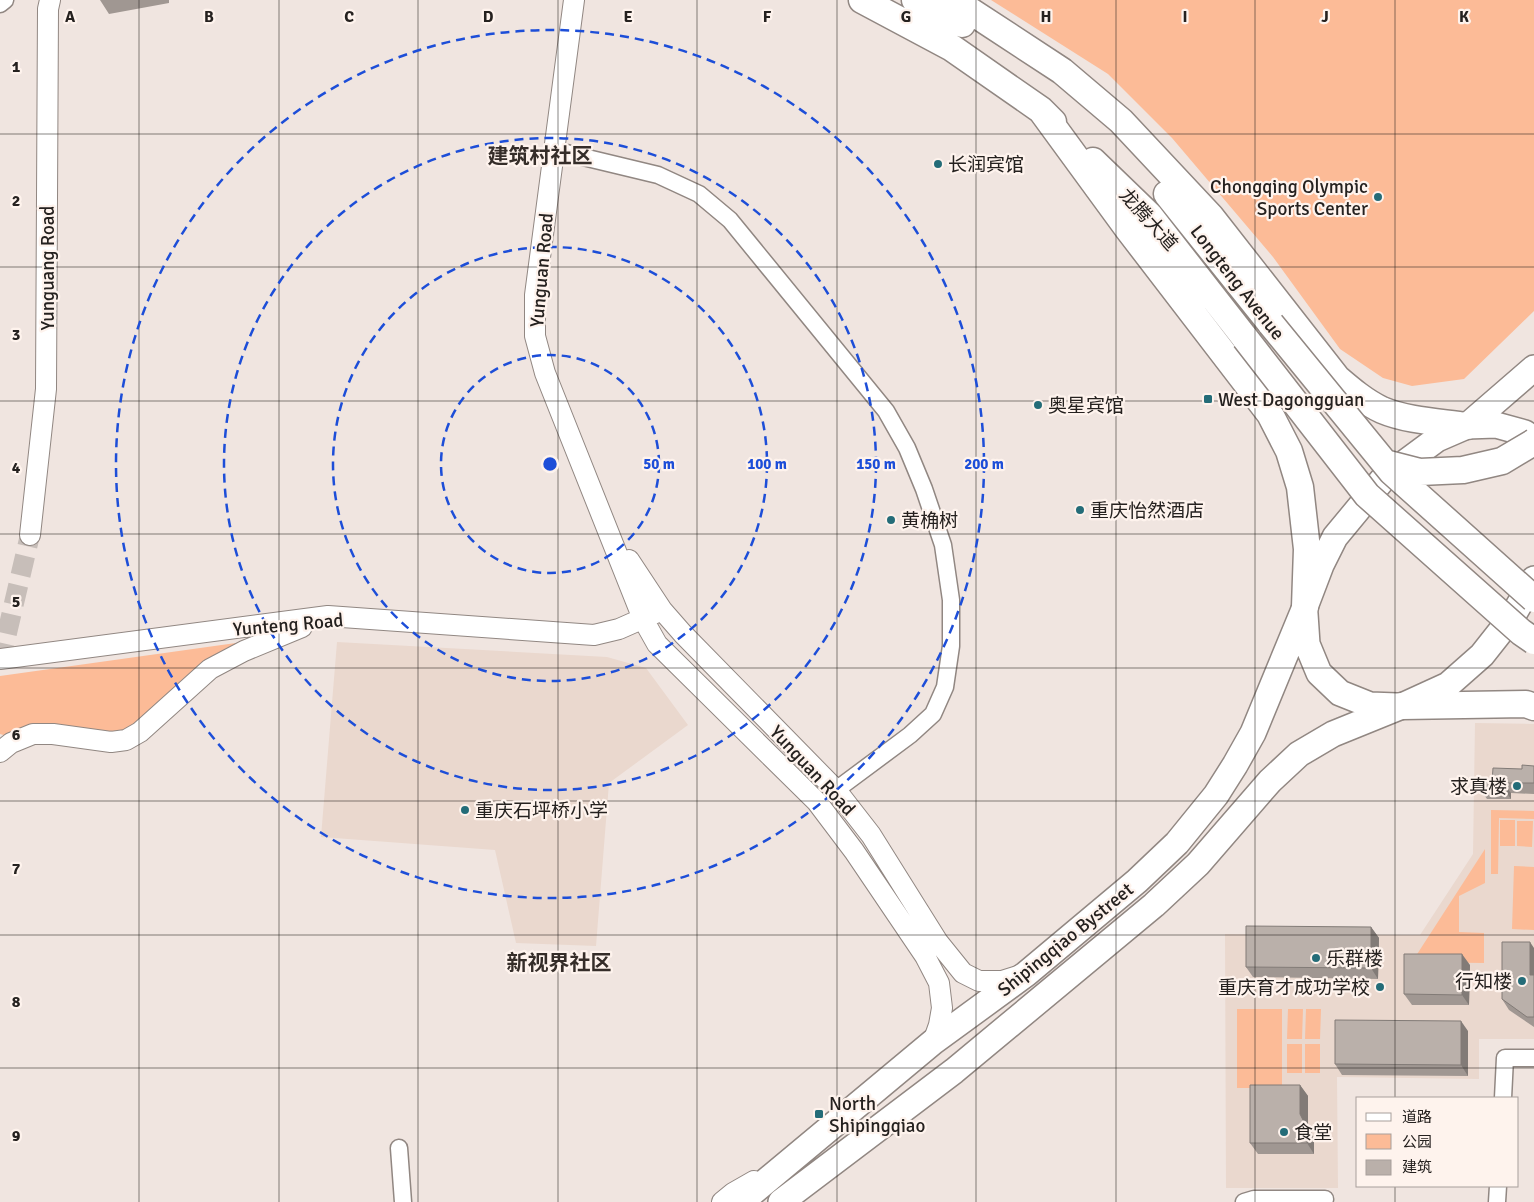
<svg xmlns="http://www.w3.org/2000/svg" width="1534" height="1202" viewBox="0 0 1534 1202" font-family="Signika,'Noto Sans SC',sans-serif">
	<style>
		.built { fill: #ead8ce }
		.green { fill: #fcbb97 }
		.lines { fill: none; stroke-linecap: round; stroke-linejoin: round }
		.tertiary-tunnel { stroke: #c7beb9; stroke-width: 20; stroke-dasharray: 20 10; stroke-linecap: butt }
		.minor-casing { stroke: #918782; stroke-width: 19 }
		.tertiary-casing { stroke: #918782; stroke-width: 22 }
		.primary-casing { stroke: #918782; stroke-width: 28 }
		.trunk-casing { stroke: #918782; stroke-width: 29 }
		.minor { stroke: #fff; stroke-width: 16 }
		.tertiary { stroke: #fff; stroke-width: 20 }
		.primary { stroke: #fff; stroke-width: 25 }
		.trunk { stroke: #fff; stroke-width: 26 }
		.trunk-bridge-casing { stroke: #918782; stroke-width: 29; stroke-linecap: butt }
		.trunk-bridge { stroke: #fff; stroke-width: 26 }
		.wall { fill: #a09792 }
		.shaded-wall { fill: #827b77 }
		.building { fill: #bab0aa; stroke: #827b77 }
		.grid { fill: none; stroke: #25211f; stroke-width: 1; stroke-opacity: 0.55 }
		.ring { fill: none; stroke: #1d4ed8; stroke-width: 2.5; stroke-dasharray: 9 6 }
		.poi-dot { fill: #246c78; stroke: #fef3ed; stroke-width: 2 }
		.labels { text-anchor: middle; stroke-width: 4.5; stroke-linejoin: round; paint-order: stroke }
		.poi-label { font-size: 19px; fill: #25211f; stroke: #fef3ed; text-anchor: start }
		.street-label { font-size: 19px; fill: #25211f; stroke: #fef3ed }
		.quarter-label { font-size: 21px; font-weight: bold; fill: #352d29; stroke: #fef3ed }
		.grid-label { font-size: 16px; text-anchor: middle; font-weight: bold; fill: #25211f; stroke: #fef3ed; stroke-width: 4.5; stroke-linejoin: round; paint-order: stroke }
		.centre { fill: #1d4ed8; stroke: #fef3ed; stroke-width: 2.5 }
		.ring-label { font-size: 15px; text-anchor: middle; font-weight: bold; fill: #1d4ed8; stroke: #fef3ed; stroke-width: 4.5; stroke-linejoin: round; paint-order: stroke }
	</style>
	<rect width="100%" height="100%" fill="#f0e5e0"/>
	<!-- built -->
	<path class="built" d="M337,642L607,657L646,668L688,725L609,783L596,946L516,943L495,850L321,837Z
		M1475,723L1534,724V1039H1479V1079L1337,1077L1338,1188H1226L1225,934L1420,935L1473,854Z"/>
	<!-- green -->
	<path class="green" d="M991,0H1534V311L1464,379L1412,386L1383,378L1340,349L1273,257L1172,138L1108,74Z
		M243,642L125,731L110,733L7,736L0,734V676Z
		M1491,810L1534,811V819L1499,818L1498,874H1491Z
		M1500,820H1515V846H1500Z
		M1517,821H1533L1532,847L1517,846Z
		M1485,849V883L1459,896V932L1484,933V963L1412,962Z
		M1514,866L1534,867V930L1512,929Z
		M1237,1009H1282V1088H1237Z
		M1288,1009H1303L1302,1039H1287Z
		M1306,1009H1321L1320,1039H1305Z
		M1287,1044H1302V1073H1287Z
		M1305,1044H1320V1073H1305Z"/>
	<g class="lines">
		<!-- tertiary-tunnel -->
		<path class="tertiary-tunnel" d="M0,663L30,535"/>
		<defs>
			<path id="minor" d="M0,4L5,0
				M554,150L658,175L699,194L730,220L886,411L907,448L924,489L943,545L951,600V646L945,687L933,714L910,735L836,790
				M1503,1098L1505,1058H1534
				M399,1148L403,1202
				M1244,1202L1254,1199H1325
				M1497,1202L1498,1186"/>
			<path id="tertiary" d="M574,0L535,295V336L545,373L643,619L657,644L817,802L854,851L925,956L939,983L942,1008L939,1025L933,1042
				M30,535L46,389L48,9L50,0
				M629,560L662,610L683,634L836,790L871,835L938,942L963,973L979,981H1002L1021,975
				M0,659L328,616L594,635L619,629L662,610
				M0,752L11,743L33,734H53L111,742L126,740L140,732L210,669L244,651L302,627
				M722,1202L733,1193L754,1181"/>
			<path id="primary" d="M1467,426L1534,368
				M1305,614L1307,644L1319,673L1340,693L1370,705L1397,706
				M741,1202L933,1042L1026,974L1137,881L1177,843L1216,795L1235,765L1253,733L1305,607L1321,565L1335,537L1383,479L1437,439L1467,426L1496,425L1525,433L1534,440
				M781,1202L954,1071L1154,905L1198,864L1270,781L1299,754L1333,734L1402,706L1448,685L1482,655L1512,617L1534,579"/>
			<path id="trunk" d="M862,0L952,48L1041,110L1053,122
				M915,0L962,24
				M947,0L972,12L1062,71L1121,121L1211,217L1337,378C1351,390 1365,402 1382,410C1408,421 1440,422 1467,426
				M1041,110L1128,229L1270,414L1289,451L1300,487L1307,549L1305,607
				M1093,161L1149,215L1245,338
				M1167,194L1271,324
				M1402,706L1526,704L1534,707"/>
		</defs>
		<!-- minor casing -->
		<use href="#minor" class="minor-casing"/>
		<!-- tertiary casing -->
		<use href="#tertiary" class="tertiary-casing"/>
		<!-- primary casing -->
		<use href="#primary" class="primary-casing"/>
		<!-- trunk casing -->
		<use href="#trunk" class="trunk-casing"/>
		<!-- minor -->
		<use href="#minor" class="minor"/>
		<!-- tertiary -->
		<use href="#tertiary" class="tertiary"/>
		<!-- primary -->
		<use href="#primary" class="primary"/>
		<!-- trunk -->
		<use href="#trunk" class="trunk"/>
		<defs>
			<path id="trunk-bridge" d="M1271,324L1392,472L1534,599
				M1245,338L1367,495L1521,632L1534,641
				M1385,463L1420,472L1463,470L1502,461L1534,442"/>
		</defs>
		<!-- trunk-bridge casing -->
		<use href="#trunk-bridge" class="trunk-bridge-casing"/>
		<!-- trunk-bridge -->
		<use href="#trunk-bridge" class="trunk-bridge"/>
	</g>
	<!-- wall -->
	<path class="wall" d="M100,0H169V3L109,14Z
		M1534,766V794L1511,793V799H1487L1479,788L1522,769Z
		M1371,927L1379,938L1378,979L1253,977L1246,967Z
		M1534,948V1027L1509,1010L1502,999Z
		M1470,965L1469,1005H1412L1404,994Z
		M1468,1031V1076L1342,1075L1335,1064Z
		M1300,1085L1308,1096V1125L1314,1139V1154H1258L1250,1143Z"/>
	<!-- shaded-wall -->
	<path class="shaded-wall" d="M1503,783L1511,793V799L1503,788Z
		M1371,927L1379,938L1378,979L1371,968Z
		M1530,942L1534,948V982L1530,975Z
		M1462,954L1470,965L1469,1005L1462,995Z
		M1461,1021L1468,1031V1076L1461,1065Z
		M1300,1085L1308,1096V1125L1314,1139V1154L1307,1143L1300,1114Z"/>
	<!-- building -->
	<path class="building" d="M1522,765L1534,766V783H1503V788H1479L1480,782H1492L1493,768L1522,769Z
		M1246,926L1371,927V968L1246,967Z
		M1502,942H1530V975H1534V1017H1527L1502,999Z
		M1404,954H1462V995L1404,994Z
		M1335,1020L1461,1021V1065L1335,1064Z
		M1250,1085H1300V1114L1307,1128V1143H1250Z"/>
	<!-- grid -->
	<path class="grid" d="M139,0V1202M279,0V1202M418,0V1202M558,0V1202M697,0V1202M837,0V1202M976,0V1202M1116,0V1202M1255,0V1202M1395,0V1098M0,134H1534M0,267H1534M0,401H1534M0,534H1534M0,668H1534M0,801H1534M0,935H1534M0,1068H1534M1395,1186V1202"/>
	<!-- distance rings -->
	<g class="ring">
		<circle cx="550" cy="464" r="109"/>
		<circle cx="550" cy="464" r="217"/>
		<circle cx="550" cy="464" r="326"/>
		<circle cx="550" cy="464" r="434"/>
	</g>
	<!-- markers -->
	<g class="poi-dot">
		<circle cx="938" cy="164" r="5"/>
		<circle cx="1378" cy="197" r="5"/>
		<rect x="1203" y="394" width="10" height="10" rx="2.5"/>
		<circle cx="1038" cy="405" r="5"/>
		<circle cx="1080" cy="510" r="5"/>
		<circle cx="891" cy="520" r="5"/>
		<circle cx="1517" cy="786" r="5"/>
		<circle cx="465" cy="810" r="5"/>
		<circle cx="1316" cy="958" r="5"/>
		<circle cx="1522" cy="981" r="5"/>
		<circle cx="1380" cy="987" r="5"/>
		<rect x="814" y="1109" width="10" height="10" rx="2.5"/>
		<circle cx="1284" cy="1132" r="5"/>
	</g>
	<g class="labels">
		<!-- poi labels -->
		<g class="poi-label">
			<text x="948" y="171">长润宾馆</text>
			<text x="1368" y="193" text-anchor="end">Chongqing Olympic<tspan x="1368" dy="22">Sports Center</tspan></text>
			<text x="1218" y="406">West Dagongguan</text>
			<text x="1048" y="412">奥星宾馆</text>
			<text x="1090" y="517">重庆怡然酒店</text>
			<text x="901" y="527">黄桷树</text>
			<text x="1507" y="793" text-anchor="end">求真楼</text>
			<text x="475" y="817">重庆石坪桥小学</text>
			<text x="1326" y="965">乐群楼</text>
			<text x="1512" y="988" text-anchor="end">行知楼</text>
			<text x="1370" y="994" text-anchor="end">重庆育才成功学校</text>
			<text x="829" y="1110">North<tspan x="829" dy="22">Shipingqiao</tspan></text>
			<text x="1294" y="1139">食堂</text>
		</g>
		<!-- street labels -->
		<g class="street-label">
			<text transform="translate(1149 219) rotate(48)" y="7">龙腾大道</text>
			<text transform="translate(47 268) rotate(-90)" y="7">Yunguang Road</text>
			<text transform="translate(541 270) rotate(-85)" y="7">Yunguan Road</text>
			<text transform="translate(1238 282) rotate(52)" y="7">Longteng Avenue</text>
			<text transform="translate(288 624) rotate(-5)" y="7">Yunteng Road</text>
			<text transform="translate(813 770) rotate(47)" y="7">Yunguan Road</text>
			<text transform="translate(1065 939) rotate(-39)" y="7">Shipingqiao Bystreet</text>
		</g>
		<!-- quarter labels -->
		<g class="quarter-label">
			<text x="540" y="163">建筑村社区</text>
			<text x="559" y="970">新视界社区</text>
		</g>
	</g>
	<g class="grid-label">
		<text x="70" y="22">A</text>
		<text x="209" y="22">B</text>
		<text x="349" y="22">C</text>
		<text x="488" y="22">D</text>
		<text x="628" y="22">E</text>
		<text x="767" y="22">F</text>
		<text x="906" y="22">G</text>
		<text x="1046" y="22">H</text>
		<text x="1185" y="22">I</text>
		<text x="1325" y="22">J</text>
		<text x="1464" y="22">K</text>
		<text x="16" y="72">1</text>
		<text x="16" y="206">2</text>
		<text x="16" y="340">3</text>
		<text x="16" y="473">4</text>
		<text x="16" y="607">5</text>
		<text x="16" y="740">6</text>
		<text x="16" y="874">7</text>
		<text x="16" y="1007">8</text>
		<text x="16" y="1141">9</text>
	</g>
	<circle cx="550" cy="464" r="8" class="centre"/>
	<g class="ring-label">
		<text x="659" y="469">50 m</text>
		<text x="767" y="469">100 m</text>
		<text x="876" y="469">150 m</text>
		<text x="984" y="469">200 m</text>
	</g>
	<!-- legend -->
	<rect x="1356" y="1097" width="162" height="90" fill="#fef3ed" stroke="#a79f9b"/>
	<rect x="1366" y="1113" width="25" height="8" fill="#ffffff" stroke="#a79f9b"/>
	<text x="1402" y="1122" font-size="15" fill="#25211f">道路</text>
	<rect x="1366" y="1134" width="25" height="15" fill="#fcbb97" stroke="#a79f9b"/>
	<text x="1402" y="1147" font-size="15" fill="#25211f">公园</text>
	<rect x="1366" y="1160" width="25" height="15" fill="#bab0aa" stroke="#a79f9b"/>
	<text x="1402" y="1172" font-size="15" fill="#25211f">建筑</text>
</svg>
